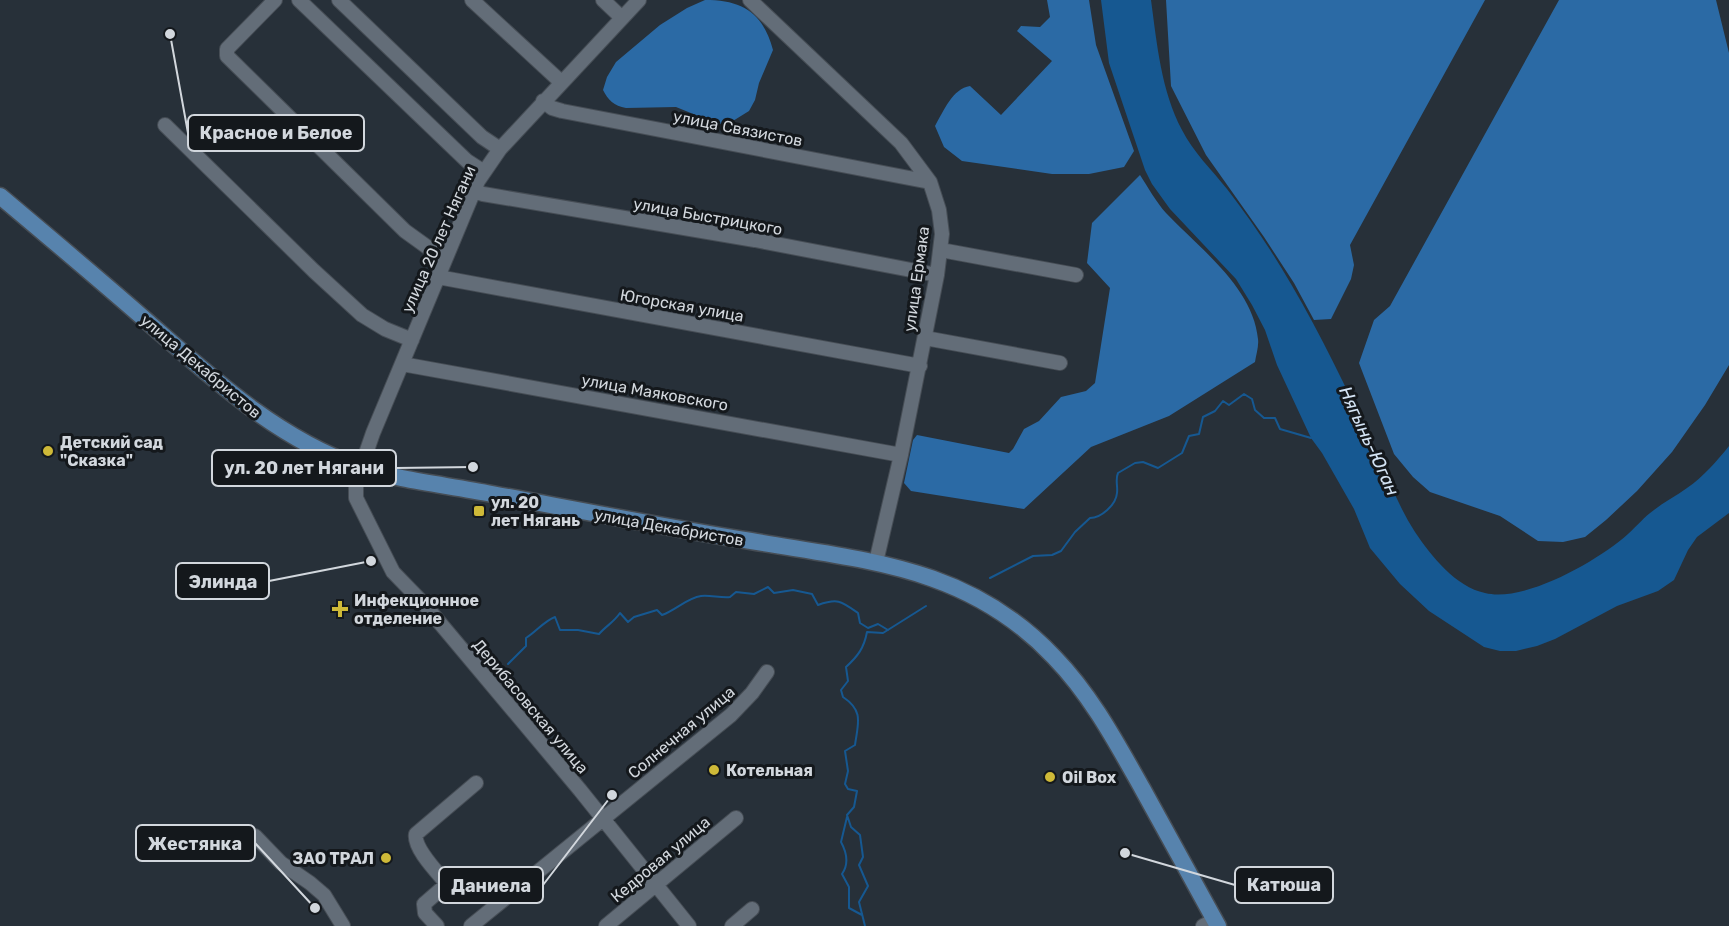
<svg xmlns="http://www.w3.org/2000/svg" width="1729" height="926" viewBox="0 0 1729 926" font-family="Rubik,sans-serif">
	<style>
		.forest { fill: #2b6aa5 }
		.water { fill: #165891 }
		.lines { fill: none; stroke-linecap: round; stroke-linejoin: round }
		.stream { stroke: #165891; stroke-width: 2 }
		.minor-casing { stroke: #464d55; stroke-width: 16 }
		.major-casing { stroke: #464d55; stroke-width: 19 }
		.minor { stroke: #636d78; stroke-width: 14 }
		.major { stroke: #5783ad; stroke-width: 16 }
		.poi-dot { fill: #ceb938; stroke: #14181c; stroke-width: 2 }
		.labels { text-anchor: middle; stroke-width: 6; stroke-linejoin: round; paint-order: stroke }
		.street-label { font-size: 16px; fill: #d2d7dd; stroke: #14181c }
		.poi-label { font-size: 16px; font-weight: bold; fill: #d2d7dd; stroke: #14181c; text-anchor: start }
		.water-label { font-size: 18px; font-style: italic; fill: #d4e4f5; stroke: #14181c }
		.leader { fill: none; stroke: #d2d7dd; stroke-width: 2 }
		.callout-dot { fill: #d2d7dd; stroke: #14181c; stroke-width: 2 }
		.callout { fill: #14181c; stroke: #d2d7dd; stroke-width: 2 }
		.callout-label { font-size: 18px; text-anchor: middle; font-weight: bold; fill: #d2d7dd }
	</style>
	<rect width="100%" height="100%" fill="#273039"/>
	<!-- forest -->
	<path class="forest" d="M705,0C743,0 763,13 773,50L759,83L755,100L749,111L728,124H718L676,107L626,108C614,106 608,100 603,90L607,77L616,62L660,25L687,8Z
		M1047,0H1089L1096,45L1134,151L1124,167L1089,174H1052L962,161L944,147L935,126C943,112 953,88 970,86L1001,115L1052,61L1017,31L1021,26L1040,27L1050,17Z
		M1166,0H1485L1350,245L1354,265L1351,279L1331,319L1314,320L1294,283L1264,237L1206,155L1171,86Z
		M1559,0H1716L1729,53V365L1705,405L1672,452L1637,491L1606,520L1585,537L1563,542L1538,541L1500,516L1430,492L1413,477L1394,454L1359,363L1374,320L1390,306Z
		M1140,175C1148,187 1156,202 1166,213C1199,248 1253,287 1258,339C1259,346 1256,355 1255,362L1169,416L1091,447L1024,509L911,491L904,483L913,440L917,435L1009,453L1013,449L1024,429L1039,421L1061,397L1086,391L1095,383L1110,288L1087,263L1092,223Z"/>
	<!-- water -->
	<path class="water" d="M1101,0H1151C1157,44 1161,90 1182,130C1193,152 1212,170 1227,189C1250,219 1272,251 1291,284C1321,335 1347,389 1372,443C1386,473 1397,504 1415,532C1431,556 1456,587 1485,593C1525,603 1599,560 1628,534C1637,526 1644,517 1654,510C1664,502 1676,496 1687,488C1703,477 1717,461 1729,446V513L1697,537L1688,550L1674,580L1658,591L1617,606L1555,639L1537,646L1516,651H1500L1484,647L1429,611L1400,584L1370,548L1354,509L1322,453L1311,438L1277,365L1265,330L1252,305L1236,279L1170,209L1152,184L1145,170L1109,63Z"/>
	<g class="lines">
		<!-- stream -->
		<path class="stream" d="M990,578L1033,556L1052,555L1061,551L1075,532L1090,518C1101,518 1116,505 1117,493C1118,486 1115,480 1118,473L1135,463L1143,462L1158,468L1182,453L1189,436L1199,434L1203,417L1215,411L1223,401L1229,405L1244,394L1252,399L1255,410L1264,418H1275L1280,429L1311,438
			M508,664L526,646V638C536,632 544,621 555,617L560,630H578L599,634C606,626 614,622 620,613L628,622L634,617L657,610L662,615C676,610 687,598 701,596C710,595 721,598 730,597L736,592L754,594L768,587L774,593L793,590L812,594L818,605C838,598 841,601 858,613L860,623L868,628L878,624L888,630
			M847,817L841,842C847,853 849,864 842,874L849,887V908L862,915
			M865,926L859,902L868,886L859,865L863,857L860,835L851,827L847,815L854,807L857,791L848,789L845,784L848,771L845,751L855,745C858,723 864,711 843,697L841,690L848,681L846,667C858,656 864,648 867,632L883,633L926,606"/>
		<defs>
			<path id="minor" d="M275,0L227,49V56L405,231L430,249L447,255
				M299,0L467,161L484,172
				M339,0L482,137L500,149
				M472,0L561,82
				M603,0L622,18
				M639,0L500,149L478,181L373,433L356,482V498L393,572L424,604L580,790L689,926
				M750,0L901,143L930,182L939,210L942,234L937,275L901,455L876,562
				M543,101L552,108L562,111L930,182
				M165,125L314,271L362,315L385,329L412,340
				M473,191L483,194L755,240L937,275
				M941,250L1076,275
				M438,277L920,366
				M925,338L1060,363
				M402,364L901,455
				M255,836L281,863L310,883L324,895L343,926
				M437,926L425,913L424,904L447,884C438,873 413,848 416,834L476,783
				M471,926L731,715L752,693L767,672
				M606,926L736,818
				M732,926L752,909
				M1203,926L1215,920"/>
			<path id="major" d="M0,196C50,238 100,280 149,323C213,379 277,438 359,467C401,481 448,485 492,494C578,510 664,527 751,541C866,561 968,566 1054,657C1091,695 1116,742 1142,788C1167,834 1193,880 1218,926"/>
		</defs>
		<!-- minor casing -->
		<use href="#minor" class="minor-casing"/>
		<!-- major casing -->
		<use href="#major" class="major-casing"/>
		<!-- minor -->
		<use href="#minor" class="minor"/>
		<!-- major -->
		<use href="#major" class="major"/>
	</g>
	<!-- markers -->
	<g class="poi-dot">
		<circle cx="48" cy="451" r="6"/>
		<rect x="473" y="505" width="12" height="12" rx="3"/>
		<path d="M337 600h6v6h6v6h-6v6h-6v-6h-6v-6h6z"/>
		<circle cx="714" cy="770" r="6"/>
		<circle cx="1050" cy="777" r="6"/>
		<circle cx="386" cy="858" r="6"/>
	</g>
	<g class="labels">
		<!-- street labels -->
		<g class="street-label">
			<text transform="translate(738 128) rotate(11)" y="6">улица Связистов</text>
			<text transform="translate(708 216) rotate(10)" y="6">улица Быстрицкого</text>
			<text transform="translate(438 239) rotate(-66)" y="6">улица 20 лет Нягани</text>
			<text transform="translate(916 279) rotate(-82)" y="6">улица Ермака</text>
			<text transform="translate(682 305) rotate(10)" y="6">Югорская улица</text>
			<text transform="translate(201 366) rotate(40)" y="6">улица Декабристов</text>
			<text transform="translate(655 392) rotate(10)" y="6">улица Маяковского</text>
			<text transform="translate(669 527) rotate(10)" y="6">улица Декабристов</text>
			<text transform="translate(531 706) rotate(50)" y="6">Дерибасовская улица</text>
			<text transform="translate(681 732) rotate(-40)" y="6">Солнечная улица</text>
			<text transform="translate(660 859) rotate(-40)" y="6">Кедровая улица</text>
		</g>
		<!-- poi labels -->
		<g class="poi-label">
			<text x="60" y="448">Детский сад<tspan x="60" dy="18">"Сказка"</tspan></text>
			<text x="491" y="508">ул. 20<tspan x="491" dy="18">лет Нягань</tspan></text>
			<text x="354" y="606">Инфекционное<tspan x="354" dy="18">отделение</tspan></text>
			<text x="726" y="776">Котельная</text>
			<text x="1062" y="783">Oil Box</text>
			<text x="374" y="864" text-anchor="end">ЗАО ТРАЛ</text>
		</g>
		<!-- water labels -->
		<g class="water-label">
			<text transform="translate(1369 441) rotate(65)" y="6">Нягынь-Юган</text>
		</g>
	</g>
	<!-- callouts -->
	<path class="leader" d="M170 34L188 133M473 467L396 468M371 561L269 581M315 908L255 843M1125 853L1235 885M612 795L543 885"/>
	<g class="callout-dot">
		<circle cx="170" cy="34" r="6"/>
		<circle cx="473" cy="467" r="6"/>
		<circle cx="371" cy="561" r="6"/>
		<circle cx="315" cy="908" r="6"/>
		<circle cx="1125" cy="853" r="6"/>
		<circle cx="612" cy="795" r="6"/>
	</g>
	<g class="callout">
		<rect x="188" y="115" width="176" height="36" rx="6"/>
		<rect x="212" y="450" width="184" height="36" rx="6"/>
		<rect x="176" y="563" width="93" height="36" rx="6"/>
		<rect x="136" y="825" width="119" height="36" rx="6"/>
		<rect x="1235" y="867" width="98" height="36" rx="6"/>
		<rect x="439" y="867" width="104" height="36" rx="6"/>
	</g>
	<g class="callout-label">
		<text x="276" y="139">Красное и Белое</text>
		<text x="304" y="474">ул. 20 лет Нягани</text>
		<text x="223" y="588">Элинда</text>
		<text x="195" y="850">Жестянка</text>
		<text x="1284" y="891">Катюша</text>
		<text x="491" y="892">Даниела</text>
	</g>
</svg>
